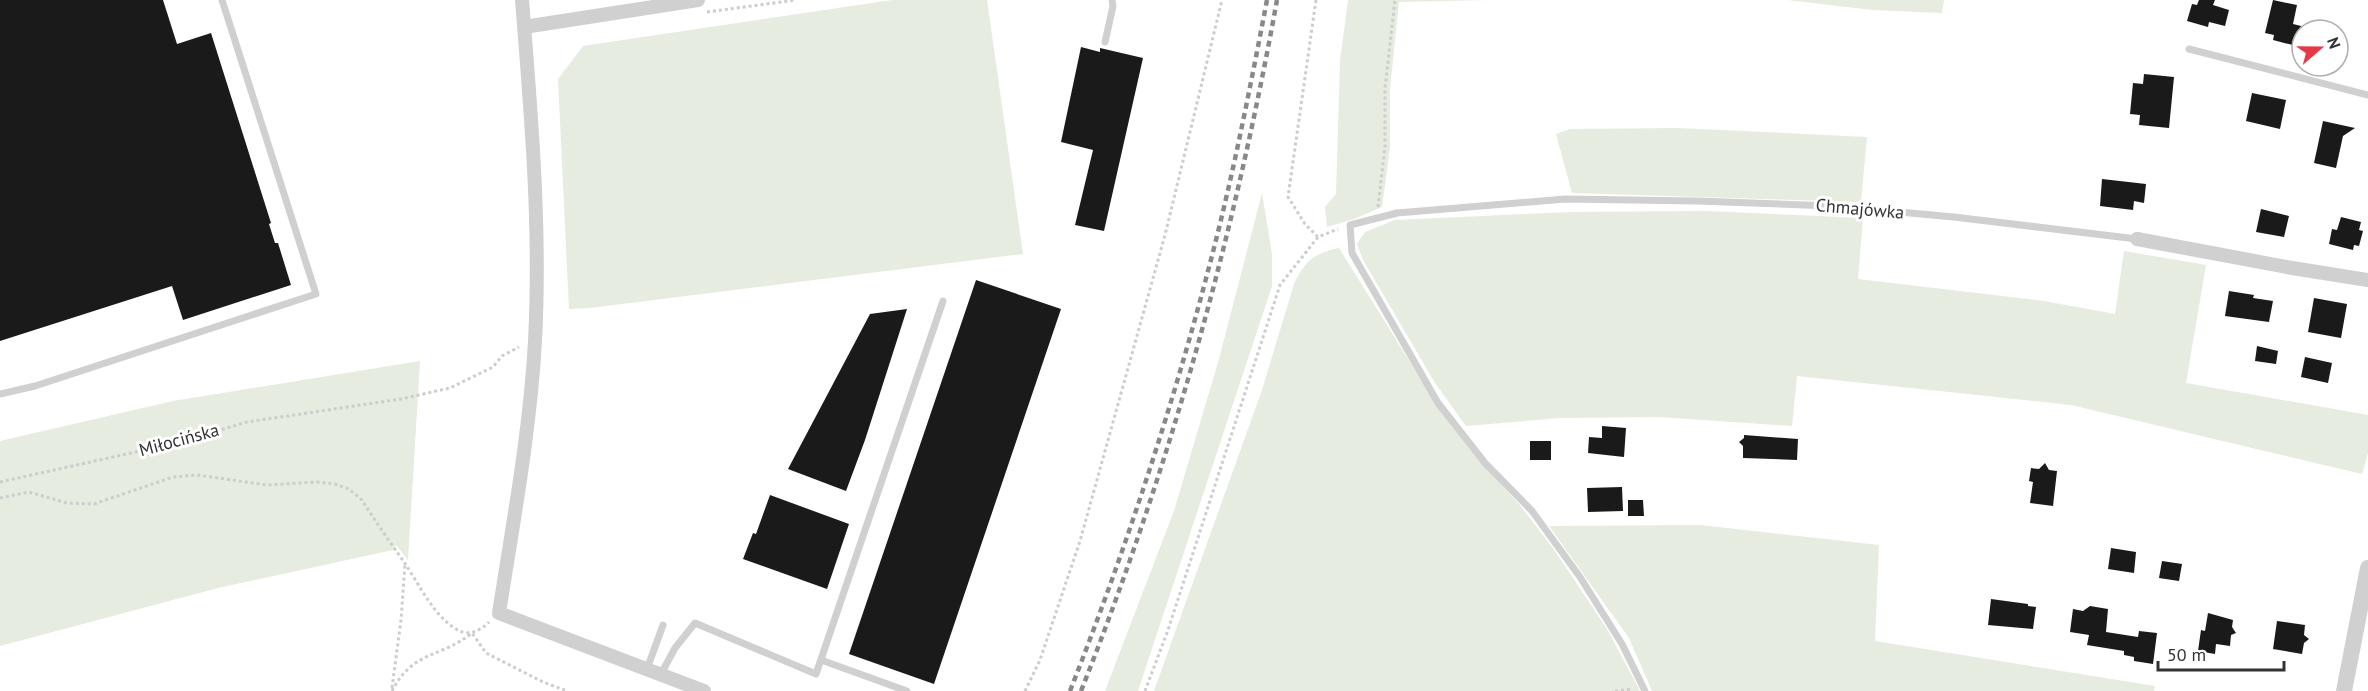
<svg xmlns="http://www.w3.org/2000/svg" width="2368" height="691" viewBox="0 0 2368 691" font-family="'PT Sans',sans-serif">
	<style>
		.green { fill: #e6ecdf }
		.building { fill: #1a1a1a }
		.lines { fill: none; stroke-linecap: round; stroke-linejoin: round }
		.path { stroke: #cdcdcd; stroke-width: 3; stroke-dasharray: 3 3; stroke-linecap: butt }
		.service { stroke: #d0d0d0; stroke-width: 7 }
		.minor { stroke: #d0d0d0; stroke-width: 14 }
		.tertiary { stroke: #d0d0d0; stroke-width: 16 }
		.rail { stroke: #888; stroke-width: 4.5; stroke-dasharray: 6 4.5; stroke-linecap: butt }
		.labels { text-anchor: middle; stroke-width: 6; stroke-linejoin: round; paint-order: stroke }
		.street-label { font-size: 18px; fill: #333; stroke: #fff }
	</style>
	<rect width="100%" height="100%" fill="#fff"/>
	<!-- green -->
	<path class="green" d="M892,0H987L1023,254L590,308L569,309L558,79L583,46Z
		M1348,0H1489L1399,2L1390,89V148L1382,207L1354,219L1327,227L1325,207L1336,194L1340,61Z
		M1788,0H1944L1942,13L1872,10Z
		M1678,128L1867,137L1861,202L1572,193L1556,134L1570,129Z
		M1262,193L1272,254V286L1138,691H1105L1174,511L1219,359Z
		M1706,211L1863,218L1858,279L2044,301L2115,314L2124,251L2206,265L2186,383L2368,415V453L2362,474L2071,405L1797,376L1792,426L1659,417L1560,418L1466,426L1435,383L1363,260L1357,244L1365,232L1395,220L1570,212Z
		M1339,248L1443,415L1474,455L1519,504L1555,551L1607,629L1640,691H1154L1262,390L1294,284C1305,261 1314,253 1339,248Z
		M420,361L408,560L396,545L393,550L218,588L0,646V441L173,401Z
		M1700,525L1879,545L1875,641L2155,686L2154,691H1652L1629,638L1549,526Z"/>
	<!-- building -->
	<path class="building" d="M0,0H163L177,44L211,33L271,223L269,224L275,243H278L291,285L183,320L172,286L0,341Z
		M2199,0H2215L2213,5L2229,10L2225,26L2209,22L2208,27L2187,21L2192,4L2197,5Z
		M2273,0L2297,5L2293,24L2305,27V30H2302L2300,47L2273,40L2274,35L2265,33Z
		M1081,47L1100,52V48L1143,58L1104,231L1075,225L1093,150L1061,142Z
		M2144,74L2174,77L2169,128L2139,125L2140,115L2130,114L2133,83L2143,84Z
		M2252,93L2286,100L2280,129L2246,121Z
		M2323,121L2355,128L2343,136L2336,168L2314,163Z
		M2102,179L2146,184L2144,203L2134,201L2133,210L2100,206Z
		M2261,209L2289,216L2284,237L2256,232Z
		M2341,217L2361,222L2359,230L2363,231L2359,246L2354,245L2353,250L2329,244L2332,229L2337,230Z
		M976,280L1061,309L934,684L849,654Z
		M2229,291L2254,295L2253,298L2273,301L2269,322L2225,316Z
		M2314,298L2347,304L2341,338L2308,332Z
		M907,309L865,440L846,491L788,469L870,314Z
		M2257,346L2278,351L2276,364L2255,361Z
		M2305,357L2332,363L2328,383L2301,377Z
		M1602,426L1626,428L1624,457L1588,453L1589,437L1602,438Z
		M1744,435L1798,439L1797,460L1743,458V446L1739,442L1744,438Z
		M1530,441H1551V460H1530Z
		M2045,463L2049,470L2057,471L2053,506L2030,503L2033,482L2029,481L2031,468L2039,469Z
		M1622,487L1623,511L1588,512L1587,488Z
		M770,495L849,524L827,589L743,559L753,533L756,534Z
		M1628,500H1643L1644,516H1628Z
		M2111,548L2136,552L2134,573L2108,569Z
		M2162,561L2182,564L2179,581L2159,578Z
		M1991,599L2028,604V606L2036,607L2033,629L1988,625Z
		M2090,606L2108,609L2106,632L2138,637L2139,631L2157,633L2153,664L2134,661V657L2124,655V651L2087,645L2089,635L2070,632L2073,609L2083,611Z
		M2208,613L2233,620L2232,627L2236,633L2231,635L2230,646L2216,644L2215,654L2198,651L2201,630L2205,631Z
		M2277,621L2305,625L2304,635L2309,639L2304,643L2302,654L2273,649Z"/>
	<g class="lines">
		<!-- path -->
		<path class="path" d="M1316,0L1288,197L1305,224L1318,237
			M707,12L796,0
			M1378,207L1385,147V88L1395,0
			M0,482L176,443L247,422L401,399L450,388L493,367L502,356L519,347
			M0,498L29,492L67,503L94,504L173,477L197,475L267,485L317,482L335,484L349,489L362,500C375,521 390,542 404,562C419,584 433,615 456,629C468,637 480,631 489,622
			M392,688L401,620L405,564
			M392,691C413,650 441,658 472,633L486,653L543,682L567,691
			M1025,691L1040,660L1080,541L1165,235L1222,0
			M1145,691L1168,630L1280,285L1318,237L1338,229
			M1615,691L1631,689"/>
		<!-- service -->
		<path class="service" d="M1105,42L1113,6L1112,0
			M2189,49L2368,95
			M0,394L35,386L316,294L222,0
			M821,660L907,691
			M647,669L663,625
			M661,674L675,648L695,623L816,674L943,301
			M1645,691L1622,644L1580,577L1532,511L1485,463L1438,403L1352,253L1350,225L1397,213L1565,199L1697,201L1832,206L1954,217L2137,239"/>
		<!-- minor -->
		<path class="minor" d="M522,0C531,114 541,227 535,341C530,432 513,523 499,613L704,691
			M524,27L698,0
			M2137,239L2292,268L2368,280"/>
		<!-- tertiary -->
		<path class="tertiary" d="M2344,691L2368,568"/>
		<!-- rail -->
		<path class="rail" d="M1070,691C1129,541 1179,388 1218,232C1237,155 1252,78 1267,0
			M1081,691C1170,467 1234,237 1277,0"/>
	</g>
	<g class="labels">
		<!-- street labels -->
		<g class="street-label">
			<text transform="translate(1860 209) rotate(5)" y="6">Chmajówka</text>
			<text transform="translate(179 440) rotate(-15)" y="6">Miłocińska</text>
		</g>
	</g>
	<!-- north arrow -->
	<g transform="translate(2320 48) rotate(70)"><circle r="28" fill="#ffffff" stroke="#adadad" stroke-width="1.5"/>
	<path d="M0-4.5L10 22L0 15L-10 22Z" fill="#e63946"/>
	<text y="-9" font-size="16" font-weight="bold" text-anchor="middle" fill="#333333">N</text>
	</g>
	<!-- scale -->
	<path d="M2158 661v9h126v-9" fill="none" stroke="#333333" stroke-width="3"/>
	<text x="2167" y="661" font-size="18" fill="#333333" stroke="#ffffff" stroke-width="4.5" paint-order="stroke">50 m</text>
</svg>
